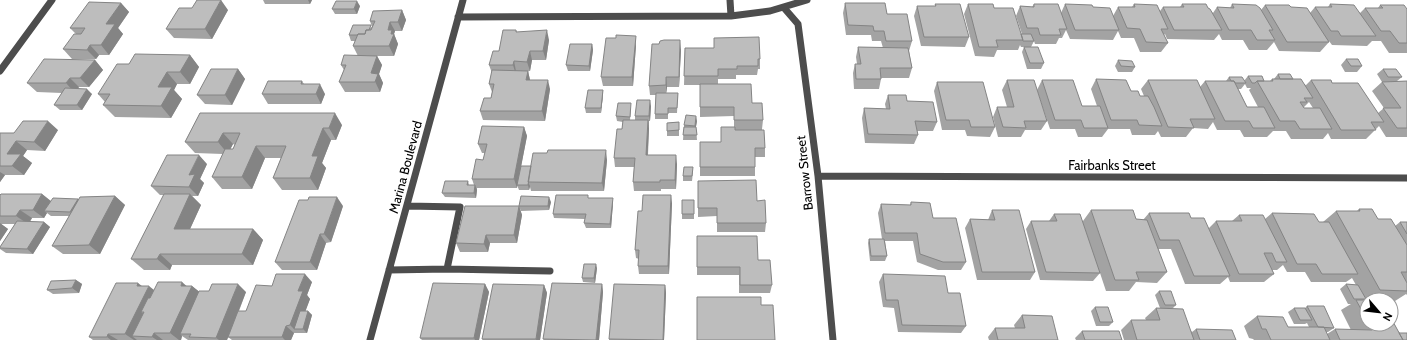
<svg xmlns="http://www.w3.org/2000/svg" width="1407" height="340" viewBox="0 0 1407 340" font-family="Cabin,sans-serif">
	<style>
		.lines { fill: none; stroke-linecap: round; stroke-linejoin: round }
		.minor { stroke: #4d4d4d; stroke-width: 7 }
		.wall { fill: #a3a3a3; fill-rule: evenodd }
		.shaded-wall { fill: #848484 }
		.building { fill: #bdbdbd; stroke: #848484 }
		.labels { text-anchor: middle; stroke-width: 3; stroke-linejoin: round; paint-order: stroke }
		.street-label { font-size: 13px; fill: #000; stroke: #fff }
	</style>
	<rect width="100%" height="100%" fill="#fff"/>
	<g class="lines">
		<!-- minor -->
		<path class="minor" d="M730,0L731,16
			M785,9L798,24L818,176L833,340
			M458,17L731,16L770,11L807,0
			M0,71L52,0
			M818,176L1407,178
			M447,269L550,271
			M389,270L447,269L460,207L407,206
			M370,340L463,0"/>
	</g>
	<!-- wall -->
	<path class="wall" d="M263,0H312L310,4H265Z
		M121,3L129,12L118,28L123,34L109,55H99L96,59H72L63,49L76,34L70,28Z
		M845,3L887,14L912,41L909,51L912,68L909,78H881V79L879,89H854L853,73L855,64H857L856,57L858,47L883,48L881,41H872L871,35H846L843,13Z
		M935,4L969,37L965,47L921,46L914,16L917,6H935Z
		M968,4L994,8L1021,35L1022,34L1016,16L1020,6L1032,7L1034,4L1061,13L1065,4L1093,7L1113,16L1118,7H1132L1134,4L1160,11L1163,7H1180L1182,4L1208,8L1213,13L1217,7L1230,8L1232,4L1261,10L1265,5L1291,7L1310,13L1315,7H1328L1330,4L1360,13L1365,8H1378L1380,5L1407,9V53H1389L1381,41H1372L1367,46L1332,45L1329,41H1328L1329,42L1320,52L1279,51L1274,42L1267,50H1249L1243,40H1222L1219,34L1214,40L1167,39L1165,34L1164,35L1168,43L1161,52H1140L1134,38H1121L1118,31L1113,40L1070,39L1066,30L1062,38H1059L1056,44H1035L1033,38L1034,41L1031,47H1021L1020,45L1018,50H997L994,57L975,56L964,14Z
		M360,6L357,14H335L332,9Z
		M192,8L228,10L212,39L174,38L166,29Z
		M402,10L406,20L402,31H395L394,34L398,44L394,56H377L382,65L379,74L383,83L380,92H345L339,82L344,70L341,65L358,56L353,46L355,41H351L349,35L372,27L370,21Z
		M516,30L517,32L549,40L546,60H532L530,71H528L530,80L550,89L545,121L483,120L480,111L491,98L492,92L489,84L492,73L489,65L499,51Z
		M592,44L593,50L590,71H568L566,65Z
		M636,45L633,86H603L601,77Z
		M1024,47L1044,63L1041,69H1027L1022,52Z
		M685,48L760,59V69H758L757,75H736V79H718V84L752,103L763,120L762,129L765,148V157H755V176H700V142H721V127H734V116L700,117V85H684Z
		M681,50L679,87H667L666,93H678L677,113H668V119H655V114L656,95H650L649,86Z
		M190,55L199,67L190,84H177L174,90L182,99L171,118L115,117L103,105L105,102L98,94L129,64Z
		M1346,59L1362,66L1357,72H1345L1341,65Z
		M95,60L103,70L89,87H79L78,88L92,94L82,110H60L54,105L62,93L37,92L27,83Z
		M1118,60L1135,67L1132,72H1118L1115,66Z
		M238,69L245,79L232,105L205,104L197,95Z
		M1383,69L1402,77L1397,81H1407V137H1386L1379,126L1366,139H1331L1328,133L1323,139H1291L1286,131H1273L1267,137H1244L1240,130H1217L1213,122L1208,129L1193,128L1186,137H1161L1158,131L1155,135H1132L1130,129H1108L1102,137H1078L1075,129H1050L1037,90L1042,80L1082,106H1097L1091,89L1096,79L1131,91L1140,96H1144L1141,89L1148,80L1200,87L1205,81H1226L1229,77L1244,81L1248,76L1264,81H1270L1272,79H1274L1278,74L1293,79L1306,85L1311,80L1332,83L1378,113L1384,108L1372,91L1382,82L1377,74ZM1245,84L1247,88H1251L1249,90L1258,107H1247L1238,89H1241ZM1309,102L1313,108H1304L1303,107H1304Z
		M1007,80L1047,121L1041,130H1025L1021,137H998L993,117L997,107H1007L1002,90Z
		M302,81L304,84L325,94L321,104H268L262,94Z
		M937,82L995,127L990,137L967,136L965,130H942L934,91Z
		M603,90V95L601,113H586L585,108Z
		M888,95L907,101L937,122L933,131H917L918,135L914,144L865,143L862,118L864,108L886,109L885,104Z
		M651,106L650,121H649V129L648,155L677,164L676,189H661V191H634L633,182L634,167H615L614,158L622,129L623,122L617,121L616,116L631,108L630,120H635V116Z
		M200,113L342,125L336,140H331L322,163L326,168L318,190H282L273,178L281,158H265L252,189H222L212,177L223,154L195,153L185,142ZM233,144L235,145L233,149H230Z
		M697,121L696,127L697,140H683L684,125Z
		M679,122V136H667V123Z
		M524,127L527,136L521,166H531L607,160L604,191H531L530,187L529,190H519L517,185V188H477V190L476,198L445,197L442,193L468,181L469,185H474L472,179L483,160L485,153H482L478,144Z
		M58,130L45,151L27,150L23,156L32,163L24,175H5L0,182V133H14Z
		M207,164L200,179L204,183L198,196H192L201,205L190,229H253L263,240L253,265H172L170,270H144L131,259L164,195H160L151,186Z
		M693,172L692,181H683V176Z
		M698,181L757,201L766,223L765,232H717V216L698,217Z
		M42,194L51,201L115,196L125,205L100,254H63L52,246L69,216H51L47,213L44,218H32L30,222H44L50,227L33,254L6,253L0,249V247L15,224H1L8,229L0,241V195Z
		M589,198L613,203L611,228H586L584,223L585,219L554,218L553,214Z
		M694,200V219H682V214Z
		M551,202L549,210L521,211L519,206Z
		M911,202L933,218L966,262L961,270H938L917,262L913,241H885L887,256L885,261H870L868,243L869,239H882L878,213L881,204L910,205Z
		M672,203L669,274H639L638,266L639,259L636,258L635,250L642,211Z
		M343,206L331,242L326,243L317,270H282L275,262Z
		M519,206L522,215L517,243H490L488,252H460L456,243Z
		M1359,209L1378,219L1395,226L1400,222H1407V295L1406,294L1395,301H1391V300H1367V324H1391L1407,340H1254L1253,339L1249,338L1244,326L1257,316L1288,327H1309L1307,323L1305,324H1294L1288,312L1294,308H1305L1307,306L1334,328L1328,332H1326L1327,334L1335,329L1351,330L1341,310L1351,304H1348L1340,289L1346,284L1356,285L1352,278L1346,282H1311L1305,272H1287L1283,265L1277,270H1272L1274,274L1264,282H1230L1228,277L1220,284H1185L1171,249H1158L1167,272L1157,283L1136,282L1129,291H1106L1100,273L1093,281L1040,280L1026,229L1031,221H1049L1054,214L1083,221L1091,210L1136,219L1143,220L1149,213L1191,218L1209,228L1216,221H1232L1239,215L1265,219L1272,213L1319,222H1323L1336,211H1357Z
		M992,210L1035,272L1030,280H977L965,228L970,219L988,220Z
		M697,236L772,285L770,293H739V275H697Z
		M597,268L595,283L583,282L582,278Z
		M883,274L948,293L966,326L961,333L898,332L894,308L883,307L879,282Z
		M76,280L82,284L79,293L53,294L47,290Z
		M312,282L307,295L310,299L305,311H308L312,315L307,333H294L291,340H232L228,337L227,340H188L182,336L181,340H93L89,337L142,286L154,290L186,286H192L199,292H246L239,311H246L272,286Z
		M485,284L489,292L479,340H422L420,338Z
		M602,284L603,292L599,340H544L543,339Z
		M544,285L547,293L540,340H483L482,339Z
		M665,285L666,293L664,340H609V339Z
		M1159,291L1176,305L1172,309L1192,332L1196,329L1236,340H1124L1121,330L1131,320H1146L1145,318L1156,308H1160L1155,295Z
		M1095,307L1113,322L1109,326H1096L1091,311Z
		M1022,315L1058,340H989L988,337L995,328H1015L1014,325Z
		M1082,331L1122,340H1076L1075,338Z"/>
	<!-- shaded-wall -->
	<path class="shaded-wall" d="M221,0L228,10L212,39L205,29Z
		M308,0H312L310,4Z
		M357,1L360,6L357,14L354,9Z
		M121,3L129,12L118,28L123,34L109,55L101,45L106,24Z
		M402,10L406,20L402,31L398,22Z
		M390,22L395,31L394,34L398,44L394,56L389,46L388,30Z
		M547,30L549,40L546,60L543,51Z
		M636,36V45L633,86L632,77Z
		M680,40L681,50L679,87V77Z
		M592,44L593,50L590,71L589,66Z
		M90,45L99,55L96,59L87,50Z
		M530,51L532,60L530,71L527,62Z
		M190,55L199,67L190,84L180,72Z
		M377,56L382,65L379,74L383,83L380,92L371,73Z
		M95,60L103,70L89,87L80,78Z
		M514,61L516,71V75L513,65Z
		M238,69L245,79L232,105L225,95Z
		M528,71L530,80H526Z
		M167,72L177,84L174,90L182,99L171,118L161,106L158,87Z
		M666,77L667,87L666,95Z
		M70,78L79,87L75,93L66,83Z
		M548,80L550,89L545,121L542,111Z
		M320,84L325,94L321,104L316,94Z
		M87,89L92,94L82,110L77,105Z
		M603,90V95L601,113V108Z
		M650,100L651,106L650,121L649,116Z
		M335,113L342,125L336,140L329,128Z
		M696,116L697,121L695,131V126Z
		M648,120L649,129L647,164L646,155Z
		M48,121L58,130L45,151L34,142Z
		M524,127L527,136L517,188L514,179Z
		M323,128L331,140L322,163L326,168L318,190L310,178L312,156Z
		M223,133L233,144L228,154L218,142Z
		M16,141L27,150L23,156L32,163L24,175L12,166L7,154Z
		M256,146L265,158L252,189L242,177Z
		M606,150L607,160L604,191L602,183Z
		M199,155L207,164L200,179L204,183L198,196L189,187V175Z
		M676,155L677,164L676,189L675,180Z
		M0,172L5,175L0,182Z
		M528,182L530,186L529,190L528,185Z
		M475,185L477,190L476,198L474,193Z
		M42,194L53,203L44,211L47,213L44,218L33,210Z
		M190,194L201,205L185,240L174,229Z
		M671,195L672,203L669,274L668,266Z
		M115,196L125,205L100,254L89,245Z
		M337,197L343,206L331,242L324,234Z
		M549,197L551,202L549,210L548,206Z
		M613,198V203L611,228L610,224Z
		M78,199L83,204L76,217L70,212Z
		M519,206L522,215L517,243L514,235Z
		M20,210L32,218L28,224L16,216Z
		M44,222L50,227L33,254L27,249Z
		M0,223L8,229L0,241Z
		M253,229L263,240L253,265L242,254Z
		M320,234L326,243L317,270L310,262Z
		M486,235L490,243L488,252L484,244Z
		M160,254L172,265L170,270L157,259Z
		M596,264L597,268L595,283L594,278Z
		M305,274L312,282L307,295L310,299L299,329H294L290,325L298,291Z
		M76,280L82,284L79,293L72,288Z
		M182,282L190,289L192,286L201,293L180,334L182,336L181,340H179L170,333L181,286Z
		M138,283L147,290L149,286L159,294L144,312H141L148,317L132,336L137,340H134L125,334L137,286Z
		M238,284L246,292L227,340H219L216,338Z
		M485,284L489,292L479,340H475L474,338Z
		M602,284L603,292L599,340H596Z
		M544,285L547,293L540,340H536Z
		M665,285L666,293L664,340H663Z
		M308,311L312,315L307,333L303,329Z
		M286,326L294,333L291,340H285L282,337Z
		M154,333L163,340H157L152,337Z
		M108,334L118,340H111L107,337Z"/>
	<!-- building -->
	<path class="building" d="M197,0H221L205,29H166L179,8H192Z
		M336,1H357L354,9H332Z
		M89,2L121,3L106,24H115L101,45H90L87,50L63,49L74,34H81L85,28H70Z
		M845,3H885L887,14H907L912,41H886L884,31H874L873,26L848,25Z
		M935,4H960L969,37H924L917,6H936Z
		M968,4H993L994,8H1013L1023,40H996L998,47H979Z
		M1034,4H1058L1067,29H1059L1061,35H1040L1038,28H1027L1020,6L1034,7Z
		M1065,4L1092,5L1093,7L1110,8L1119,30H1075Z
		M1134,4L1157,5L1168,29H1161L1168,43L1146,42L1140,29L1127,28L1118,7H1135Z
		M1182,4H1206L1208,8L1210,9L1222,30H1174L1163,7H1184Z
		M1232,4L1256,5L1260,8L1273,30H1269L1275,40H1257L1251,30H1229L1217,7L1234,8Z
		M1330,4L1354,5L1376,36H1341L1338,31H1331L1315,7H1332Z
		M1265,5H1289L1291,7L1307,8L1329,42H1287Z
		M1380,5H1404L1407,9V43H1399L1390,31H1381L1365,8H1383Z
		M402,10L398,22H390L388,30H392L391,34H394L389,46H353L358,34H365L366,30H371L375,21H370L373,11Z
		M353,25H371L369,30H366L365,34H358L357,35H349Z
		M503,30H516V32L547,30L543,51H530L527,62L514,61L513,65H489L493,51H499Z
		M1021,34H1031L1034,41H1023Z
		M616,35L636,36L632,77H601L606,38H616Z
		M759,37L760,59H758V66H737V69H718V76H684L685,48H714V38Z
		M664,40H680L679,77H666V85L649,86L652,44H659L660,41Z
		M570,44H592L589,66L566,65Z
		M858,47L908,48L912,68H880L881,79H856L855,64H861Z
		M1024,47H1038L1044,63H1030Z
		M135,54L190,55L180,72H167L158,87H172L161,106L103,105L110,94H98L117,64H129Z
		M344,55L377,56L371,73L378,74L375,82H339L346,65H341Z
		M44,59L95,60L80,78H70L66,83H27Z
		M1346,59H1358L1362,66H1351Z
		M1118,60L1132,61L1135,67L1121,66Z
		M211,69H238L225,95H197Z
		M1383,69H1396L1402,77H1388Z
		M492,70L528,71L526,80H548L542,111H480L484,98H491L494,84H489Z
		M1278,74H1290L1293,79H1280Z
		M1248,76H1262L1264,81H1257L1255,83H1252Z
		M1229,77H1242L1246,83H1235L1234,81H1231Z
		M1096,79L1126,80L1131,91H1138L1140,96H1148L1154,107L1162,126L1139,125L1137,120H1111Z
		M1272,79H1301L1313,98H1304L1307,102H1300L1304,108H1320L1332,129H1300L1295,121H1280L1257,81H1273Z
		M1007,80H1034L1047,121H1024L1026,128L1003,127L997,107H1014Z
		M1042,80H1073L1082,106H1100L1108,128H1084L1081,120H1055Z
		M1148,80H1197L1215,119H1190L1194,128L1168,127Z
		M1311,80H1331L1332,83H1358L1384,122H1371L1376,130H1341Z
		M268,81H302L301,84H320L316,94H262Z
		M1205,81H1234L1247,107H1264L1275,128H1253L1249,121H1225Z
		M1407,81V128H1397L1383,108H1401L1382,82Z
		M937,82H983L995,127H971L969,120H946Z
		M700,84H751L752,103H762L763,120H734V107H700Z
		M65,88L87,89L77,105H54Z
		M588,90H603L601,108H585Z
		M656,93H678L677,108H668V114H655Z
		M888,95H906L907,101L933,102L937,122L915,121L918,135L868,134L864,108L890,109Z
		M637,100H650L649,116H635Z
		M618,103H631L630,117L616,116Z
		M200,113H335L329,128H323L312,156H318L310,178H273L286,146H256L242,177H212L225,149H233L240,133H223L218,142H185Z
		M686,115L696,116L695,126L684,125Z
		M623,120H648L646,155H676L675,180H660V182H633L635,158H614L617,129H622Z
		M23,121H48L34,142L16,141L7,154H21L12,166H0V133H14Z
		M679,122V130L667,131V123Z
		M482,126L524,127L514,179H472L476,159L483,160L487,144H478Z
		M684,127H696L697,135H683Z
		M721,127H735V130H764L765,148H755V167H700V142H721Z
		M548,150H606L602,183L528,182L533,153H547Z
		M167,155H199L189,175L195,174L189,187L151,186Z
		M521,166H531L528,185H517Z
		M684,167H693L692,176H683Z
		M756,180L757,201L765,200L766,223H717V208H698V181Z
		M445,181H468L467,185H475L474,193H442Z
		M1,194H42L33,210H20L16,216H0V195Z
		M164,194H190L174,229H253L242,254H160L157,259H131Z
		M556,195H588V198H613L610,224L584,223L586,214H553Z
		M643,195H671L668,266H638L639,250H635L638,211H642Z
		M115,196L89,245L52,246L80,197Z
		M521,196L549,197L548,206H519Z
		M309,197H337L324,234H320L310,262H275L299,200H308Z
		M53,198L78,199L70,212L44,211Z
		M682,200H694V214H682Z
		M911,202L930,203L933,218H956L966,262H943L920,254L917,233H885L881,204L911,205Z
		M465,206H519L514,235H486L484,244L456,243Z
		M1359,209H1372L1378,219H1391L1407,245V272H1401L1407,283V291L1380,290L1336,211H1360Z
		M992,210H1019L1035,272H982L970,219L995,220Z
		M1091,210H1133L1136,219L1147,220L1167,272H1136L1139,280H1115Z
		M1149,213H1189L1191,218H1204L1230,276H1194L1179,240H1160Z
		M1272,213L1314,214L1319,222H1329L1358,274H1322L1316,264H1297Z
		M1054,214H1080L1100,273L1046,272L1031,221H1057Z
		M1239,215H1263L1287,262H1276L1272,253H1264L1274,274H1239L1216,221H1242Z
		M17,221L44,222L27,249L0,248V247Z
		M1400,222H1407V234Z
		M697,236H757L758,260H770L772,285H740V267H697Z
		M869,239H884L887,256H871Z
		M584,264H596L594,278H582Z
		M276,274H305L298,291H303L290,325L286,326L282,337H228L238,311H246L256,285L272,286Z
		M883,274L945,276L948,293H960L966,326L902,325L898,300H886Z
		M76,280L72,288L47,290L51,281Z
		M158,282H182L181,286H192L170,333H154L152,337L132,336L144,312H141L148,298H150Z
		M116,283H138L137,286H149L125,334H108L107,337H89Z
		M433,283L485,284L474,338H420Z
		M552,283L602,284L596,340L543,339Z
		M212,284H238L216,338L189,337L191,334H180L199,291H209Z
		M493,284L544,285L536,339H482Z
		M614,284L665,285L663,340L609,339Z
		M1346,284L1358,285L1366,299H1354Z
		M1159,291H1171L1176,305H1165Z
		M697,297H761V305H773L775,340H697Z
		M1356,300H1367V320Z
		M1307,306H1324L1334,328L1318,327Z
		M1095,307H1108L1113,322H1100Z
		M1156,308L1183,309L1194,340H1137L1131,320H1160Z
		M1294,308H1305L1312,320H1300Z
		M300,311H308L303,329H294Z
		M1022,315L1052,316L1058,340H998L995,328H1025Z
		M1257,316L1283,317L1288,327H1324L1330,340H1271L1266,329H1262Z
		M1391,318L1403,340H1340L1335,329L1372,330L1369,324H1391Z
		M1196,329L1232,330L1236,340H1200Z
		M1082,331H1119L1122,340H1085Z
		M1399,333H1407V340H1403Z"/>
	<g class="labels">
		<!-- street labels -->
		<g class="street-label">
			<text x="1112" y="170">Fairbanks Street</text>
			<text transform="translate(405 167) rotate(-75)" y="5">Marina Boulevard</text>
			<text transform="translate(804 173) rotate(-96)" y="5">Barrow Street</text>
		</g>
	</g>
	<!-- north arrow -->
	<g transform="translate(1379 312) rotate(118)"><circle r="19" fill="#ffffff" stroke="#999999"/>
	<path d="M0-3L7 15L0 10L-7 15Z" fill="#000000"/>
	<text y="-6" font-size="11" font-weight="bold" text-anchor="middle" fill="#000000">N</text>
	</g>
</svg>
